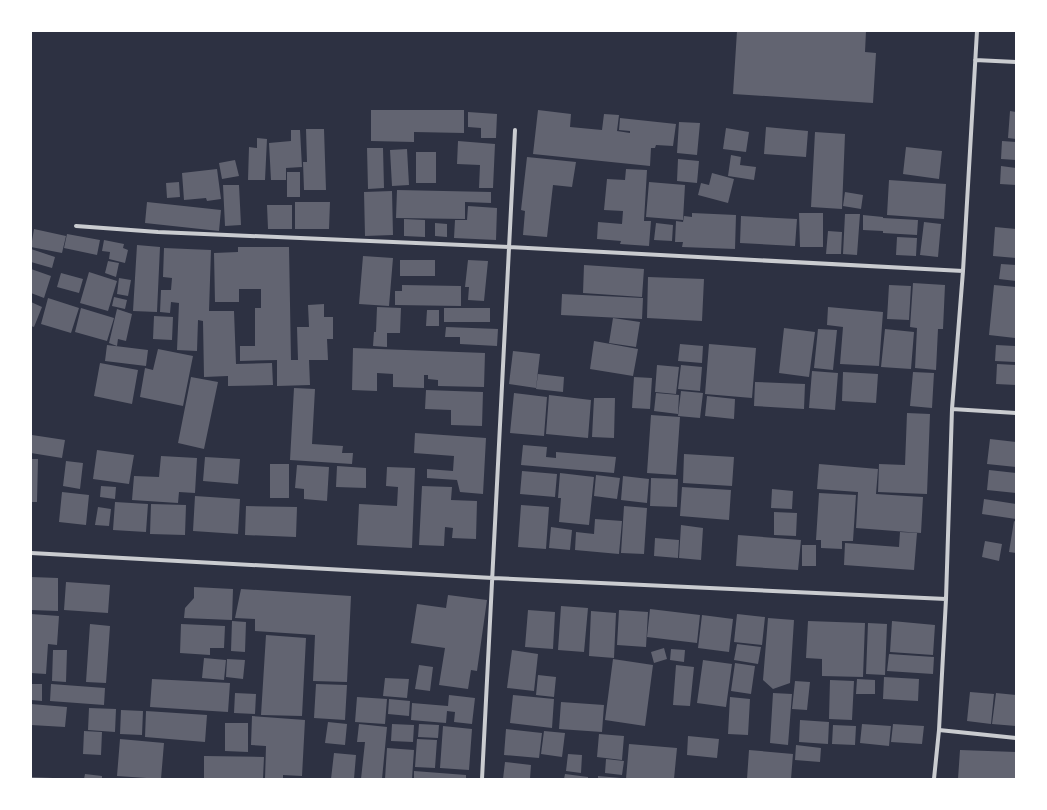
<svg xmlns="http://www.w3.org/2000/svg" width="1047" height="810" viewBox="0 0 1047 810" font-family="Merriweather,serif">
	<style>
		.building { fill: #626471 }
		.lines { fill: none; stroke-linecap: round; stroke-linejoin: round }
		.minor { stroke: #caccd0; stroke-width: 4 }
	</style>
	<rect width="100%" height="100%" fill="#2d3142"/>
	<!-- building -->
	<path class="building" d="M737,31H866L865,52L876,53L873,103L733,94Z
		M371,110H464V133L414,132V142L371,141Z
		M538,110L571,114L570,127L602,130L604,114L619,115L617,131L630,133V131L619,130L620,118L676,124L673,146L656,145L655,148H651L650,166L533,154Z
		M1010,111L1016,112V139L1008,138Z
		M468,112L497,114L496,138H481V128L468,127Z
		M679,122L700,123L697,155L677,153Z
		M766,127L808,131L806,157L764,154Z
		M726,128L749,132L746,152L723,149Z
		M306,129H324L326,190H304L303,162H307Z
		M291,130H300L302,167L286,168V180H271L269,143L291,141Z
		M815,132L845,134L842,209L811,207Z
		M257,138L267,139L265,180H248L249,147L257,148Z
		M458,141L495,144L493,188H479L480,165L457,164Z
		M1002,141L1016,142V160L1001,159Z
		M906,147L942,151L939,179L903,174Z
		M367,148H383L384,188L368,189Z
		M407,149L409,185L392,186L390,150Z
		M416,152H436V183H416Z
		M731,155L741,157L740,165L756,167L754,180L728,176Z
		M527,157L576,162L572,187L553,185L547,237L523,235L525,211L521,210Z
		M678,159L699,161L697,183L677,181Z
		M235,160L239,176L222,179L219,163Z
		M1001,166L1016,168V185L1000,184Z
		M217,169L221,199L207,201L206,198L184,200L182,173Z
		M626,169L647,170L644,221H651L649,246L620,244L621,241L597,239L598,222L622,224L623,211L604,210L607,179L625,180Z
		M287,172H300V197H287Z
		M712,173L734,179L728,203L698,195L701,183L709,185Z
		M889,180L946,184L944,219L887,215Z
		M179,182L180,197L167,198L166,183Z
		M649,182L685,185L683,220L646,217Z
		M223,185H239L241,225L225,226Z
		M397,190L491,192V203L465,202V219L396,218Z
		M392,191L393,235L365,236L364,192Z
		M845,192L863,195L861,209L843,206Z
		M147,202L221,210L219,231L145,223Z
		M295,202H330L329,229H295Z
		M267,205H292V229H268Z
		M468,206L497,208L496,240L454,238L455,220H467Z
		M692,213L736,215L735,249L682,247L683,242H675L676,221L683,222L684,216L692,217Z
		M799,213H823V247H800Z
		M845,214H860L857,255L843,254Z
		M863,215L883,217V218L918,220L917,235L883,233V231L863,230Z
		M741,216L797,219L795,246L740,243Z
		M404,219L425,220V237L404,236Z
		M924,222L941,224L938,257L920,255Z
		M435,223L447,224V237L435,236Z
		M656,223L673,225L672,241L654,240Z
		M995,227L1016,229V258L993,256Z
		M34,229L66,236L62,253L31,247Z
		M828,231L842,232L841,254H826Z
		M67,234L100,240L97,255L64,248Z
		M897,237L917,238L916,256L896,255Z
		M104,240L124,244L123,248L128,250L125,263L109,259L110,252L102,251Z
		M137,245L160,247L157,312L133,311Z
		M238,247H289L291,360H298L297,327H309L308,305L324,304V317H333V339H327L328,360H309L310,385L277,386V360L240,361V346H255V308H261V289H239V302H215L214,253L238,252Z
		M164,248L211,250L209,311H234L236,364L272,363L273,385L228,386V376L204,377L203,321L198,320L197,351L177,350L179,303L171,302L170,313L160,312L161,290H171L172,278L163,277Z
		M31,249L55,257L52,268L31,262Z
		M363,256L393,258L389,306L359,304Z
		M400,260H435V276H400Z
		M468,260L488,261L484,301L468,300L469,287H465Z
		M108,261L119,263L116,277L105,273Z
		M1001,264L1016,265V281L999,279Z
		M584,265L644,269L642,297L583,293Z
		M31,269L51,276L44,298L31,293Z
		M89,272L117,281L108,311L80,303Z
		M61,273L83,279L79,293L57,287Z
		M648,277L704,279L702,321L647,318Z
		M119,278L131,280L128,296L117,294Z
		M913,283L945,285L943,329H938L936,370L915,368L917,328L910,327Z
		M402,285L461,286V306L395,305V291H402Z
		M889,285L911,286L909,320L887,319Z
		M994,285L1016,287L1015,338L989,335Z
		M562,294L643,298L642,319L561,315Z
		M114,297L127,300L125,309L112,306Z
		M48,298L79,308L71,333L41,324Z
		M31,302L42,307L34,327L31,326Z
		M377,307L401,308L400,333H387V347L373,346L374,332H376Z
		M828,307L883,312L879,366L840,364L843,327L827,325Z
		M81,308L114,318L107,341L75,332Z
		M444,308H490V322H444Z
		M117,309L132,314L126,341L118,339L117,346L109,343Z
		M427,310H439V326H426Z
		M154,316L173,317L172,340L153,339Z
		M613,318L640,322L636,347L609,343Z
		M446,327L498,329L497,346L460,344V337H445Z
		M784,328L815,332L809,377L779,373Z
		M818,329L837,330L833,370L814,368Z
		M885,329L914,332L911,369L881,367Z
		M594,341L638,349L633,376L590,369Z
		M680,344L703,346L702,363L678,361Z
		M709,344L756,348L752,398L705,394Z
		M107,345L148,350L146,366L105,361Z
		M996,345L1015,346V362L995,361Z
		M353,348L485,353L484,387L438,386V380L428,379V375H424V388L393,387V374L377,373V391L352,390Z
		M158,349L193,356L183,406L140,397L145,368L153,370Z
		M513,351L540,354L536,388L509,384Z
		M100,363L138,370L132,404L94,396Z
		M997,364L1016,365V385L996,384Z
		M657,365L679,367L676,394L655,392Z
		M681,365L702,367L700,391L678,389Z
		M812,371L838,373L835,410L809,408Z
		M843,372L878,374L876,403L842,401Z
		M913,372L934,373L932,408L910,406Z
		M538,374L564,377L563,392L536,389Z
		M191,377L218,382L204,449L178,443Z
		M634,377L652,378L650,409L632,408Z
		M755,382L805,384L804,409L754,406Z
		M294,388L315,389L312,444L343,446L342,453H353L352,464L290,460Z
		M426,390L483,392L482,426L451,425V410L425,409Z
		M681,391L703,393L700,418L678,416Z
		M514,393L547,397L544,436L510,433Z
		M656,393L679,395L678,414L654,411Z
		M549,395L591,400L588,438L546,434Z
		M707,396L735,399L734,419L705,416Z
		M594,398H615L614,438L592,437Z
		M907,413L930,414L927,494L878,492L879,464L905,465Z
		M651,415L680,417L676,475L647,473Z
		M415,433L486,438L483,494L460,492L457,480L427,478V469L453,471L454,456L414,453Z
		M32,435L65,440L62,458L31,453Z
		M990,439L1016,442V467L987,464Z
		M523,445L547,447L546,457L556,458V452L616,457L614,473L521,465Z
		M97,450L134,455L129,484L93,479Z
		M684,454L734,457L732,486L683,483Z
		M161,456L197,458L195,493L179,492L178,503L132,500L134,476L159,477Z
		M205,457L240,459L238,484L203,481Z
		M31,459H38L37,502H31Z
		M66,461L83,463L80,489L63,486Z
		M270,464H289V498H270Z
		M819,464L878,469L876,494L923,497L921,533L856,528L858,492L817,489Z
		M297,465L329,467L327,501L304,499V489L295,488Z
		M337,466L366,468V488L336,487Z
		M387,467L415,468L412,548L357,545L359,504L397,506L398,487L386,486Z
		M989,470L1016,473V493L987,490Z
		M522,471L557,474L555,497L520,494Z
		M560,473L594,477L589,525L559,522L561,498H558Z
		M596,475L620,478L617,499L594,496Z
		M623,476L649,479L647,503L621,500Z
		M651,478L678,479L677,507L650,506Z
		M101,486L116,487L115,499L100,497Z
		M422,486L452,487L451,500L477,501L476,539L452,538L453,528L445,527L444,546L419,545Z
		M682,487L731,490L729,520L680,516Z
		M772,489L793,491L792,509L771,508Z
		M62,492L89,495L86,525L59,522Z
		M819,493L856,495L853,541H842V549L821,548V540H816Z
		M195,496L240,499L238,534L193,531Z
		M984,499L1016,504V519L982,514Z
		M115,502L148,504L146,532L113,530Z
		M151,504L186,505L185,535L150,534Z
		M521,505L549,507L546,549L518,547Z
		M246,506L297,507L296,537L245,535Z
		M624,506L647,508L644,554L621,553Z
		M98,507L111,509L109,526L95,525Z
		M774,512L797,513L796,536L774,535Z
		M595,519L622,521L619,554L575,550L576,532L594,534Z
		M1014,521L1016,522V553L1009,552Z
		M681,525L703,528L701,560L679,558Z
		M551,527L572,530L570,550L549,548Z
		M900,532L917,533L914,570L844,565L845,543L899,547Z
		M738,535L801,540L798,570L736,566Z
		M655,538L679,540L678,558L654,556Z
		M985,541L1002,544L999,561L982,557Z
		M802,545H816V566H802Z
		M31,577L58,578V611L31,610Z
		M66,582L110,585L108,613L64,610Z
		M194,587L233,589L232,620L184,618L185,608L194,598Z
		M241,589L351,596L347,682L313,681L315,635L255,631V619L235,618Z
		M448,595L487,600L477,671L471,670L468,689L439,685L445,648L411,643L417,604L446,608Z
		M561,606L588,608L584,652L558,650Z
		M650,609L700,615L697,643L647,637Z
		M528,610L555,612L553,649L525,647Z
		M619,610L648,612L646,647L617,645Z
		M591,611L616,613L614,658L589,656Z
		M31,614L59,616L57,645L48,644L46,674L31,673Z
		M737,614L765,617L762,645L734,642Z
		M702,615L733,619L729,652L698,648Z
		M768,618L794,620L790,683L773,689L763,680Z
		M232,621L246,622L245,652L231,651Z
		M808,621L865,623L863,677L822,676V659L806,658Z
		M892,621L935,625L933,655L890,652Z
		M868,623L887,624L885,675L866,674Z
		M90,624L110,626L106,683L86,682Z
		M181,624L225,626L224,648H210V655L180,653Z
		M266,635L306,638L302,716L261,715Z
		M737,644L761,647L758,664L734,660Z
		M664,648L667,659L654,663L651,652Z
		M671,649L685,650L684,662L670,660Z
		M53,650H67L66,682L52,681Z
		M512,650L538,654L534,691L507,688Z
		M889,654L934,657L933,674L887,671Z
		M204,658L226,660L224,680L202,678Z
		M227,659L245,660L243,679L226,677Z
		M613,659L653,665L645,726L605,720Z
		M703,660L732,664L726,707L697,703Z
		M735,663L755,666L751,694L731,691Z
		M419,665L433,667L430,691L415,689Z
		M676,665L694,667L690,706L673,705Z
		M538,675L556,677L554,697L536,695Z
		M884,677L919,679L918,701L883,699Z
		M385,678L409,679L407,698L383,696Z
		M152,679L230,683L228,712L150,707Z
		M857,679L875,680V694H856Z
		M830,680L854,681L852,720L829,719Z
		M795,681L810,682L807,710L792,709Z
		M31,684H42V701L31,700Z
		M51,684L105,688L104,705L50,701Z
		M316,684L347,685L345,720L314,718Z
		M970,692L994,694L991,724L967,721Z
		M235,693L256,694L255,714L234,713Z
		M773,693L792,694L788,745L770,743Z
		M996,693L1016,695V726L992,724Z
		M449,695L475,698L472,724L454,722L455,712L447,711L446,723L411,720L412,703L448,706Z
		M513,695L554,699L552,728L510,723Z
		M357,697L387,699L385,724L355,722Z
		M730,697L750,699L748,735L728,734Z
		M389,699L410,701L409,716L388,714Z
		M561,702L604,705L602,732L559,729Z
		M31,704L67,707L65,727L31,725Z
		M89,708L116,709L115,732L88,730Z
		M121,710L143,711L142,735L120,734Z
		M146,711L207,715L205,742L145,737Z
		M252,716L305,720L302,776L283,775V779H265L266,746L251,745Z
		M800,720L829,722L828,744L799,742Z
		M328,722L347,724L345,745L325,743Z
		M225,723H248V752L225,751Z
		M359,724L387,727L382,779H361L365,742H357Z
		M392,724L414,725L413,742L391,741Z
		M419,724L439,725L438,738L418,737Z
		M862,724L891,726L889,746L860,743Z
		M893,724L924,726L922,744L891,742Z
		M833,725L856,726L855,745L832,744Z
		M443,726L472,729L469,770L440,768Z
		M506,729L542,733L539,758L504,755Z
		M84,731L102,732L101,755L83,754Z
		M544,731L565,733L562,757L541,754Z
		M599,734L624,736L622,760L597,757Z
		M688,736L719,739L717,758L687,755Z
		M120,739L164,743L161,779L117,776Z
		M417,739L437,740L435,768L415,767Z
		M629,744L677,748L674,779H626Z
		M796,745L821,748L820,762L795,760Z
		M387,748L414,750L412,779H385Z
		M749,750L793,754L791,779H747Z
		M960,750L1016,752L1015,779H958Z
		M334,753L356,755L354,779H331Z
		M568,754L582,755L581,773L566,771Z
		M204,756L264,757L263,779H204Z
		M606,759L624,761L622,775L605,773Z
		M505,762L531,765L530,779H503Z
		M414,771L466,775V779H414Z
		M85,774L102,776V779H84Z
		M565,774L588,777V779H564Z
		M598,776L621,778V779H598Z
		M32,777L53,778V779H32Z"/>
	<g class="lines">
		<!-- minor -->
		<path class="minor" d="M975,60L1016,62
			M76,226L158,232L509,247L963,271
			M952,409L1016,413
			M31,553L493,578L946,599
			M939,730L1016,738
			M482,779L515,130
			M934,779L939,730L946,599L952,409L963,271L977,31"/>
	</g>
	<!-- border -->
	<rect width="1047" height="810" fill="none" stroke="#ffffff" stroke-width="64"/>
</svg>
